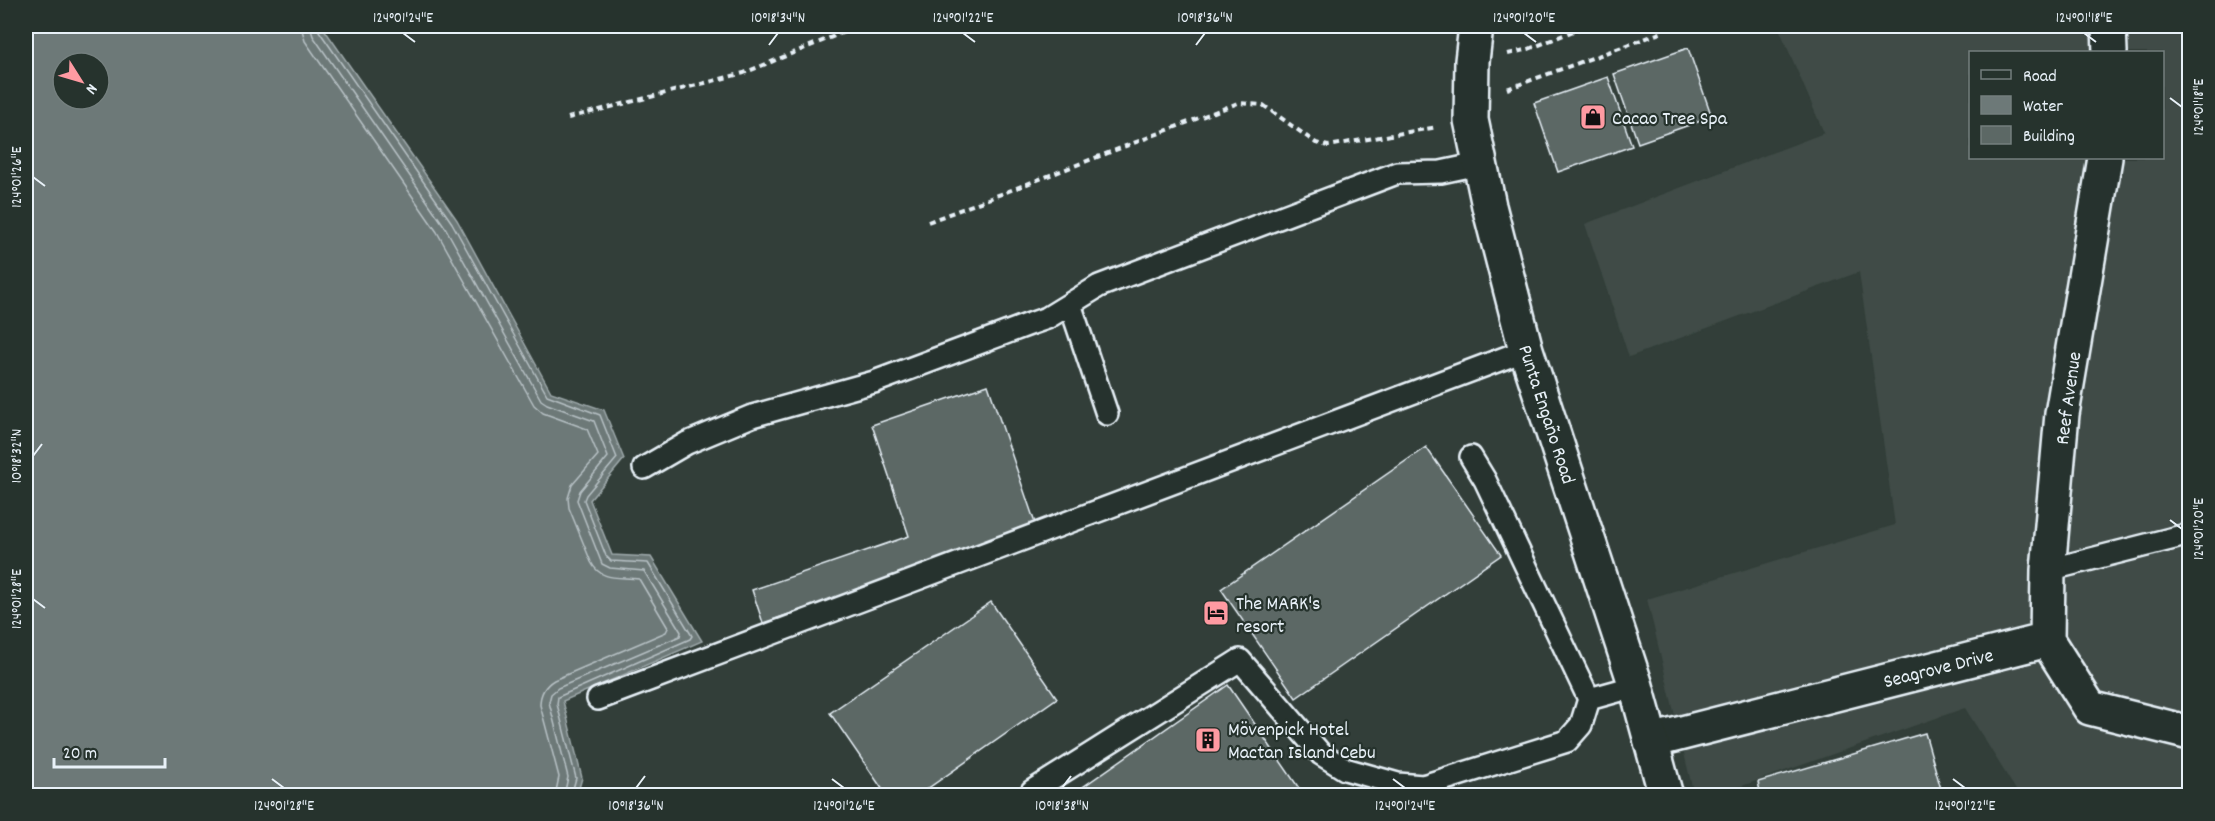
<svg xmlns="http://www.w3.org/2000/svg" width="2215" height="821" viewBox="0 0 2215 821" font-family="Dekko,sans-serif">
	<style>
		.built { fill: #3f4b46; fill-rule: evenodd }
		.water { fill: #6d7978; stroke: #9ea9ab; stroke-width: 1.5; fill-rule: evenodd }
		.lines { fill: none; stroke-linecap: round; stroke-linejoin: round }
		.shore { stroke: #b7c1c5; stroke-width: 1.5 }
		.building { fill: #5c6865; stroke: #e8f1f8; stroke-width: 1.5 }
		.lane-casing { stroke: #e8f1f8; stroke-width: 26 }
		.street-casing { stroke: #e8f1f8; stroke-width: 38 }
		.secondary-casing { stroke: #e8f1f8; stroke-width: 38 }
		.path { stroke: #e8f1f8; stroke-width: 4; stroke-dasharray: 6 4.5; stroke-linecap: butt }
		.lane { stroke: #26332d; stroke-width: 21 }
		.street { stroke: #26332d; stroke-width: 33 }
		.secondary { stroke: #26332d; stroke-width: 33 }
		.ticks { fill: none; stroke: #e8f1f8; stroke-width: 2 }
		.labels { text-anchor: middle; stroke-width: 4.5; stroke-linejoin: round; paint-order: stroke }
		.poi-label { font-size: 20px; fill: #e8f1f8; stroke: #26332d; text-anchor: start }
		.street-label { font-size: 20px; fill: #e8f1f8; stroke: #26332d }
		.neatline { fill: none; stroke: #e8f1f8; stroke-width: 2 }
		.ticks-label { font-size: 15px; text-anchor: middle; fill: #e8f1f8 }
	</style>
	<rect width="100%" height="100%" fill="#323e39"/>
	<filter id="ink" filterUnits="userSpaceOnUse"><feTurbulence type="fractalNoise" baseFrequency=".0167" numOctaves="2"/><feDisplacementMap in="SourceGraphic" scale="12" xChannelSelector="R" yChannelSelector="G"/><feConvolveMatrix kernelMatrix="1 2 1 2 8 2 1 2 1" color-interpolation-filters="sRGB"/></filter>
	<g filter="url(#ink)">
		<!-- built -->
		<path class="built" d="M1778,26H2189V795H2019L1965,708L1716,795H1694L1647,599L1895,525L1859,272L1629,357L1585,224L1824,133ZM1970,52H2162V158H1970Z"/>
		<!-- water -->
		<path class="water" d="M26,26H322L457,220L551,392L604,410L624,459L590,500L612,555L651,557L702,641L563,701L582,778L577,795H26ZM63,63H99V99H63Z"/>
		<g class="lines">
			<!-- shore -->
			<path class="shore" d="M301,26L305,41L437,232L534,405L543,413L587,429L598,455L572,485L568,498L569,508L591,562C601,582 620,576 639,579L668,628L666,632L554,680C544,686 540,694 540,705L559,777L555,796
				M310,26L313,36L445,227L541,400L547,404L594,421L608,457L580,491L577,500L602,564L610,568L644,571L681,632L680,636L558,688L551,694L549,702L568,777L564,796
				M318,26L319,31L452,223L547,395L600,415L617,458L586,495L584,500L606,556L611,561L648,563L692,636L690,639L558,697L557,704L576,778L571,796"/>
		</g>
		<!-- building -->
		<path class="building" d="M1688,48L1712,117L1638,143L1614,74Z
			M1608,77L1632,146L1558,172L1534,103Z
			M988,385L1037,529L763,623L752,590L909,536L872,425Z
			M1426,447L1501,555L1296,698L1221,589Z
			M991,602L1057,698L917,796H887L830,713Z
			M1228,685L1303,794L1070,796Z
			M1925,733L1943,796H1761L1758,782Z"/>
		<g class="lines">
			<defs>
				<path id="lane" d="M1070,304L1107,414
					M644,468L687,443L752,416L874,382L1027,325L1047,318L1099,286L1397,173L1441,172L1479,164
					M2048,570L2190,534
					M598,699L1526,350
					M1589,699L1636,686
					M1032,791L1240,660L1321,754L1345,769L1398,784L1423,786L1567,741L1581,725L1589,699L1485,480L1471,457"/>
				<path id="street" d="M2109,26L2110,52
					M2047,640L2048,570L2062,414L2105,158
					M2047,640L2090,708L2190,733
					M1651,741L2047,640"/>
				<path id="secondary" d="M1476,26L1472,61L1471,120L1489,206L1526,350L1636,686L1666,796"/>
			</defs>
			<!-- lane casing -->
			<use href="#lane" class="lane-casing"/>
			<!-- street casing -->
			<use href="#street" class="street-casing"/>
			<!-- secondary casing -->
			<use href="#secondary" class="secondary-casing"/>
			<!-- path -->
			<path class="path" d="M1508,54L1529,49L1586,26
				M1507,89L1663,32L1661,26
				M568,118L744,73L859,26
				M928,222L1238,103L1263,105L1316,143L1328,146L1437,127"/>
			<!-- lane -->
			<use href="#lane" class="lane"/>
			<!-- street -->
			<use href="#street" class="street"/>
			<!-- secondary -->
			<use href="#secondary" class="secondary"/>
		</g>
	</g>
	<!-- ticks -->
	<path class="ticks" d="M403,33L415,42M963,33L975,42M1524,33L1536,42M2084,33L2096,42M769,45L778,33M1196,45L1205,33M2170,98L2182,107M33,177L45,186M33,456L42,444M2170,520L2182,529M33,599L45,608M272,779L284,788M832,779L844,788M1393,779L1405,788M1953,779L1965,788M636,788L645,776M1062,788L1071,776"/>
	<!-- icons -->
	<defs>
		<symbol id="shop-square" viewBox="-11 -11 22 22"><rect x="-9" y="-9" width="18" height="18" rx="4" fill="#ff9aa2" stroke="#26332d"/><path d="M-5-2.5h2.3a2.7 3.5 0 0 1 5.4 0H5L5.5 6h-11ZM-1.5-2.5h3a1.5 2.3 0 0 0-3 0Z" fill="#111"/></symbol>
		<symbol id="hotel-square" viewBox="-11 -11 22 22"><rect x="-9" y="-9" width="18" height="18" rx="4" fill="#ff9aa2" stroke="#26332d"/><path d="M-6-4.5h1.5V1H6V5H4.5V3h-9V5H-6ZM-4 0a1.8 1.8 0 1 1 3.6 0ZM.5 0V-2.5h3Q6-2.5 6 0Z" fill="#111"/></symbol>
		<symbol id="building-square" viewBox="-11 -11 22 22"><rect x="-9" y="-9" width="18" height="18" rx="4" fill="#ff9aa2" stroke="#26332d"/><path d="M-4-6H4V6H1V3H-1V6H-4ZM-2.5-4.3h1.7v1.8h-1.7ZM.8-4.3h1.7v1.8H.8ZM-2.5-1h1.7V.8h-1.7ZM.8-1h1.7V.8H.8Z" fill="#111"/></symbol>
	</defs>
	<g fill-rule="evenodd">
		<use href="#shop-square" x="1578" y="102" width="30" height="30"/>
		<use href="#hotel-square" x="1201" y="598" width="30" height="30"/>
		<use href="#building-square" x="1193" y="725" width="30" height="30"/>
	</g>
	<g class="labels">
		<!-- poi labels -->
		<g class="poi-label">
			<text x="1612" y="124">Cacao Tree Spa</text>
			<text x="1236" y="609">The MARK's<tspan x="1236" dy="23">resort</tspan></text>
			<text x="1228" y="735">Mövenpick Hotel<tspan x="1228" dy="23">Mactan Island Cebu</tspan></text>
		</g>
		<!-- street labels -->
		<g class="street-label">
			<text transform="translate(2067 398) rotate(-82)" y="7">Reef Avenue</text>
			<text transform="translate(1548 414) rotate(72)" y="7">Punta Engaño Road</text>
			<text transform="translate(1938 667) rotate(-14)" y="7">Seagrove Drive</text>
		</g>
	</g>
	<!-- margin -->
	<rect width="2215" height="821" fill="none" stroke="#26332d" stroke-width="66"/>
	<!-- legend -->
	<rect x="1969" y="51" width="195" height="108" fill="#26332d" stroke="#747f7e" stroke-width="1.5"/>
	<rect x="1981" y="70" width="30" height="9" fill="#26332d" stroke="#747f7e" stroke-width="1.5"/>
	<text x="2023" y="81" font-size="18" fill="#e8f1f8">Road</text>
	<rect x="1981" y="96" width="30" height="18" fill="#6d7978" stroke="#747f7e" stroke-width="1.5"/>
	<text x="2023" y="111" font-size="18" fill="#e8f1f8">Water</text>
	<rect x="1981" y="126" width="30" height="18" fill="#5c6865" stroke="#747f7e" stroke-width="1.5"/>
	<text x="2023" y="141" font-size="18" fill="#e8f1f8">Building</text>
	<!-- north arrow -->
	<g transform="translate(81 81) rotate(127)"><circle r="28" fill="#26332d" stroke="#747f7e" stroke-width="1.5"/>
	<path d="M0-4.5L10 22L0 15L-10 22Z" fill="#ff9aa2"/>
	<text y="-9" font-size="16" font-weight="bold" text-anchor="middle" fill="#e8f1f8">N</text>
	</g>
	<!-- scale -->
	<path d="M54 758v9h111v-9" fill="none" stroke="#e8f1f8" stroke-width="3"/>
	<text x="63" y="758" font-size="18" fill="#e8f1f8" stroke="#26332d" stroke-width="4.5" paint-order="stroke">20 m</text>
	<rect x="33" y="33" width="2149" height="755" class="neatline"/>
	<g class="ticks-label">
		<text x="403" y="22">124°01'24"E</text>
		<text x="778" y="22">10°18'34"N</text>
		<text x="963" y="22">124°01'22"E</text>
		<text x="1205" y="22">10°18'36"N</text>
		<text x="1524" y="22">124°01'20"E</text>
		<text x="2084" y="22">124°01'18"E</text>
		<text transform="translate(2198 107) rotate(-90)" y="5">124°01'18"E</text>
		<text transform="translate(16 177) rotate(-90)" y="5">124°01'26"E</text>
		<text transform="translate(16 456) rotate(-90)" y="5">10°18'32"N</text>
		<text transform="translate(2198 529) rotate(-90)" y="5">124°01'20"E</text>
		<text transform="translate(16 599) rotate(-90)" y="5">124°01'28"E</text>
		<text x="284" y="810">124°01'28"E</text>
		<text x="636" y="810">10°18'36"N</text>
		<text x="844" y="810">124°01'26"E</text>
		<text x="1062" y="810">10°18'38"N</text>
		<text x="1405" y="810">124°01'24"E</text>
		<text x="1965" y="810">124°01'22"E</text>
	</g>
</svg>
